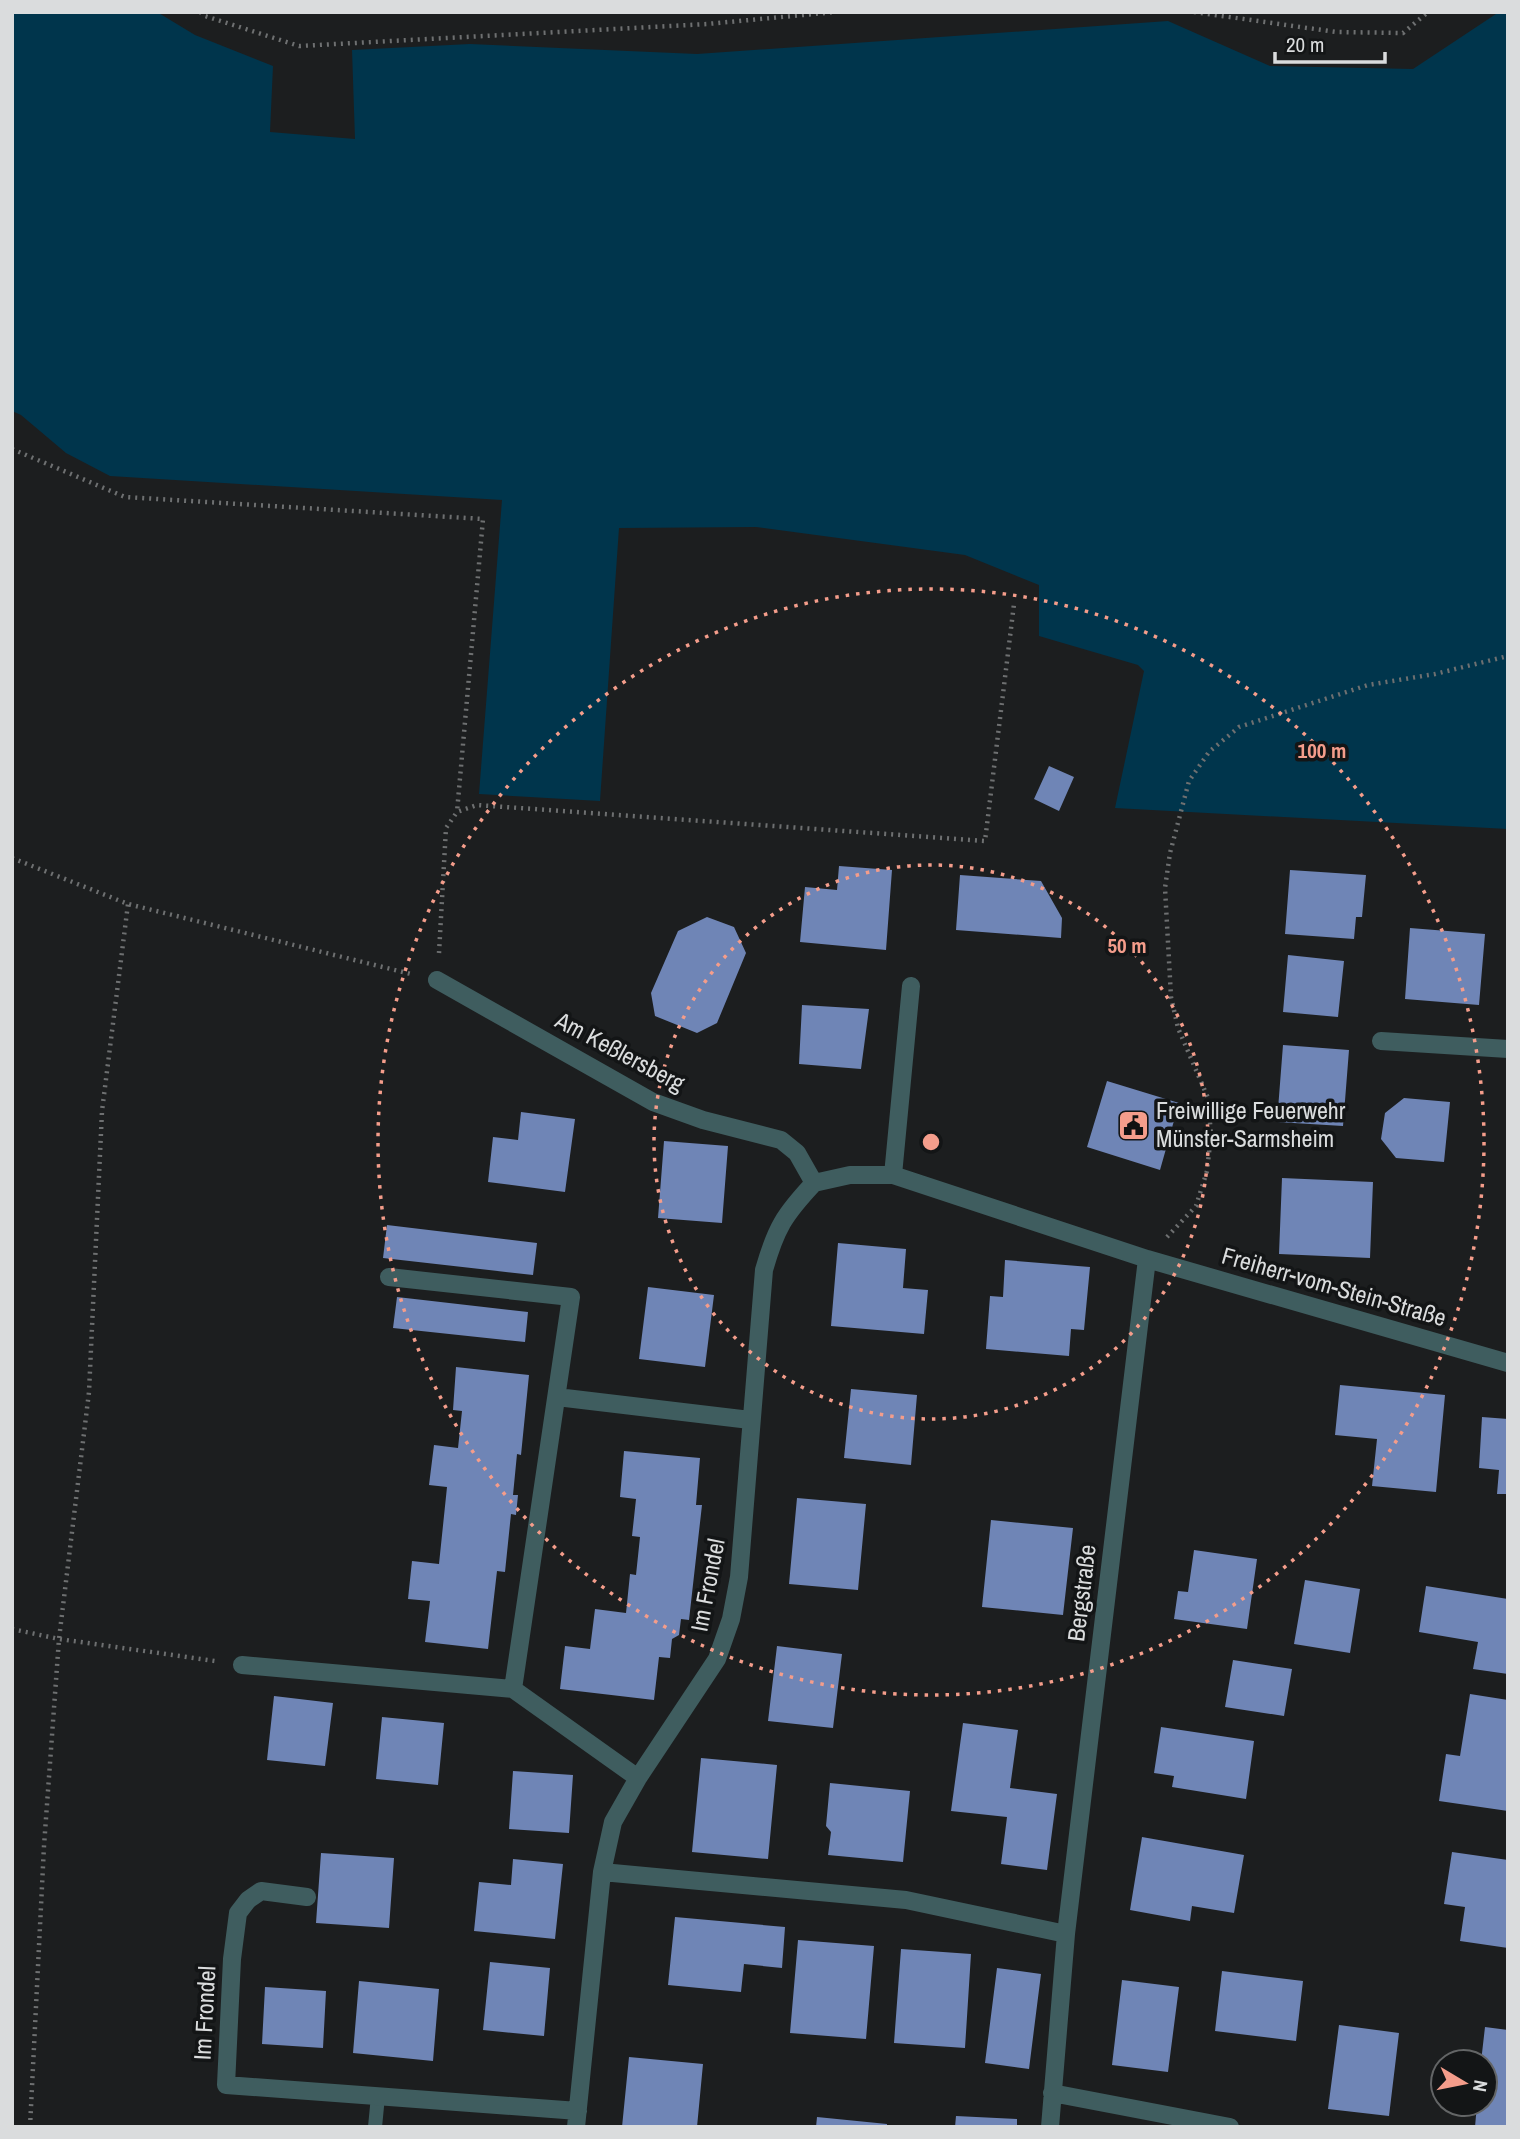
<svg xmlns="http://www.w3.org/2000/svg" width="1520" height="2139" viewBox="0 0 1520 2139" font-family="'Archivo Narrow',sans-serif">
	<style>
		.green { fill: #00354c }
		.building { fill: #6f85b6 }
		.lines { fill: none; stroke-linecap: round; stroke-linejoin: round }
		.path { stroke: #6e7071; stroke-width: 4.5; stroke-dasharray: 2 5; stroke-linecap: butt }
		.service { stroke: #3f5d5f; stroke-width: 14 }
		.minor { stroke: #3f5d5f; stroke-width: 18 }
		.ring { fill: none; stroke: #f49d8b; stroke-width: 3.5; stroke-dasharray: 3.5 7 }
		.labels { text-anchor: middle; stroke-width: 7; stroke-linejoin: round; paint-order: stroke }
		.street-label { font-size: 24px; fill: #dadcdd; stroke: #131516 }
		.poi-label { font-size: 24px; fill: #dadcdd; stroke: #131516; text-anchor: start }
		.centre { fill: #f49d8b; stroke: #131516; stroke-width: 3.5 }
		.ring-label { font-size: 21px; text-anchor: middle; font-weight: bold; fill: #f49d8b; stroke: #131516; stroke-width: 7; stroke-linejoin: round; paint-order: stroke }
	</style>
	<rect width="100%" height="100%" fill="#1c1e1f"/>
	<!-- green -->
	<path class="green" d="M12,12H157L195,35L273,66L270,132L355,139L352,50L470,44L697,54L1168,21L1270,66L1413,69L1499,12H1508V829L1115,808L1144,671L1138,665L1039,636V585L965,555L756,527L619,528L600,801L479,794L502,500L110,476L66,453L21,415L12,411Z"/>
	<!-- building -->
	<path class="building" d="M1049,766L1074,777L1059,811L1034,799Z
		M839,866L892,870L886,950L800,942L805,887L837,890Z
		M1290,870L1366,875L1362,917H1356L1354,939L1285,934Z
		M960,875L1041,881L1062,918L1061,938L956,930Z
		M707,917L734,927L746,953L717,1023L697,1033L655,1016L651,993L678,931Z
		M1410,928L1485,934L1479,1005L1405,999Z
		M1288,955L1344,961L1338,1017L1283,1012Z
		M802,1005L869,1009L861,1069L799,1064Z
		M1283,1045L1349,1050L1343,1126L1277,1122Z
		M1107,1081L1179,1103L1160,1170L1087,1147Z
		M1404,1098L1450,1102L1444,1162L1396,1158L1381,1139L1385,1113Z
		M521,1112L575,1119L565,1192L488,1182L493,1137L518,1140Z
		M664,1141L728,1146L722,1223L658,1218Z
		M1282,1178L1373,1182L1370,1258L1279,1254Z
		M387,1225L537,1243L533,1275L383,1258Z
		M838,1243L906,1249L903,1288L928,1290L924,1334L831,1326Z
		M1005,1260L1090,1267L1084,1330L1071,1329L1069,1356L986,1349L990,1296L1003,1297Z
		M648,1287L714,1295L705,1367L639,1359Z
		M397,1297L528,1312L525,1342L393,1328Z
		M456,1367L529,1375L521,1455L517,1454L513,1495H518L516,1515L511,1514L505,1572L497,1571L488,1649L425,1642L430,1601L408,1599L412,1561L439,1564L447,1487L429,1485L434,1445L458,1448L462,1411L453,1410Z
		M1340,1385L1445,1395L1436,1492L1372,1486L1377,1439L1335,1435Z
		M851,1389L917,1395L911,1465L844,1458Z
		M1482,1417L1508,1419V1494H1497L1499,1470L1479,1468Z
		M624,1451L700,1458L696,1505H702L689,1620L681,1619L679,1635L672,1639L670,1658L659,1657L654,1700L560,1689L565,1646L590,1649L595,1609L626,1613L630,1574L636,1575L640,1537L632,1536L636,1499L620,1497Z
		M797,1498L866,1504L858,1590L789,1584Z
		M991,1520L1073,1528L1063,1615L982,1607Z
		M1194,1550L1257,1559L1247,1629L1174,1619L1178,1591L1188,1592Z
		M1305,1580L1360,1589L1350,1653L1294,1644Z
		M1426,1586L1508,1599V1674L1473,1669L1478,1642L1419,1632Z
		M777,1646L842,1654L833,1728L768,1721Z
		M1233,1660L1292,1669L1284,1716L1225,1707Z
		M1470,1694L1508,1700V1811L1439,1801L1446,1754L1460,1756Z
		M274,1696L333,1703L325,1766L267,1760Z
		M382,1717L444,1723L438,1785L376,1779Z
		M963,1723L1018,1730L1010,1788L1057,1794L1047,1870L1001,1864L1007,1817L951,1811Z
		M1161,1727L1254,1741L1246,1799L1172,1787L1174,1776L1154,1773Z
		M701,1758L777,1765L768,1859L692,1852Z
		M513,1771L573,1775L569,1833L509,1829Z
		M830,1783L910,1791L903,1862L828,1855L831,1832L826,1826Z
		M1142,1837L1244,1855L1234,1913L1192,1906L1190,1921L1130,1910Z
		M1452,1852L1508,1860V1948L1460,1941L1465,1907L1444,1904Z
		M321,1853L394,1858L389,1928L316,1923Z
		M513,1859L563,1864L555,1939L474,1931L479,1882L511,1885Z
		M675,1917L785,1927L782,1968L744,1964L741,1992L668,1985Z
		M798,1940L874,1946L866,2039L790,2033Z
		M901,1949L971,1954L965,2048L894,2043Z
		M490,1962L550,1968L544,2036L483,2030Z
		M997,1968L1041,1974L1029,2069L985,2063Z
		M1222,1971L1303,1981L1296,2041L1215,2031Z
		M1122,1980L1179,1987L1168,2072L1112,2065Z
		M359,1981L439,1989L433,2061L353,2053Z
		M265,1987L326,1991L323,2048L262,2044Z
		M1339,2025L1399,2033L1389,2116L1328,2109Z
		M1485,2027L1508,2030V2127H1475L1477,2104H1485V2062H1481Z
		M629,2057L703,2064L697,2127H622Z
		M956,2116L1017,2119V2127H955Z
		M817,2117L887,2124V2127H816Z"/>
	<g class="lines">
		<!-- path -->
		<path class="path" d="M200,12L205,16L299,46L707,24L835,12
			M1194,12L1336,32L1403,33L1428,12
			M12,449L125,497L483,519L457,812
			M12,858L128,904L411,974
			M439,953L446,828L457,812L477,805L985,841L1014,604
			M1167,1237L1196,1206L1207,1171L1211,1135L1208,1098L1178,1028L1171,997L1165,888L1170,853L1189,781L1209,752L1239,727L1368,685L1435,674L1508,656
			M12,1629L59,1639L215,1661
			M30,2127L44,1846L59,1639L89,1392L102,1111L128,904"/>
		<!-- service -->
		<path class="service" d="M375,2127L378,2096"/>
		<!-- minor -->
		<path class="minor" d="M437,980L653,1102L703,1120L781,1140L797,1153L814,1183L850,1175H893L1147,1259L1508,1363
			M1381,1041L1508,1049
			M893,1175L911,986
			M389,1277L571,1297L513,1689
			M557,1397L750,1420
			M242,1665L513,1689L638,1778
			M602,1872L906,1900L1066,1934L1147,1259
			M307,1897L261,1891L248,1900L238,1913L232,1959L226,2085L578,2111
			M1052,2093L1230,2127
			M576,2127L602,1872L613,1822L638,1778L717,1659L731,1619L739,1577L764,1270C776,1228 784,1215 814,1183
			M1050,2127L1066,1934"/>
	</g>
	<!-- distance rings -->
	<g class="ring">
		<circle cx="931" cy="1142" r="277"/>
		<circle cx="931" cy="1142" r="553"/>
	</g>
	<!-- icons -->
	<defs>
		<symbol id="civic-square" viewBox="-11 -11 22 22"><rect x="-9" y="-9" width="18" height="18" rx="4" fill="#f49d8b" stroke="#131516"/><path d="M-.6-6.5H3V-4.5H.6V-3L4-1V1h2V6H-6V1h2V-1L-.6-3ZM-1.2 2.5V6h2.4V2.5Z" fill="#111"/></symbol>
	</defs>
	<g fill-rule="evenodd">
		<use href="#civic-square" x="1116" y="1108" width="35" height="35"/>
	</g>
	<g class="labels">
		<!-- street labels -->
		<g class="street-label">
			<text transform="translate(620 1052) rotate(28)" y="8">Am Keßlersberg</text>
			<text transform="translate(1334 1287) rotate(16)" y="8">Freiherr-vom-Stein-Straße</text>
			<text transform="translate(708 1585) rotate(-79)" y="8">Im Frondel</text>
			<text transform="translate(1082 1593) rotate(-83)" y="8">Bergstraße</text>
			<text transform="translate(205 2013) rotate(-87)" y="8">Im Frondel</text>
		</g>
		<!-- poi labels -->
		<g class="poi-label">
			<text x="1156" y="1119">Freiwillige Feuerwehr<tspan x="1156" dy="28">Münster-Sarmsheim</tspan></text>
		</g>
	</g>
	<circle cx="931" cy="1142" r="10" class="centre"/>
	<g class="ring-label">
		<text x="1322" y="758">100 m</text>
		<text x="1127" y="953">50 m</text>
	</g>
	<!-- border -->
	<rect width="1520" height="2139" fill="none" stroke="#dadcdd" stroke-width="28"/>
	<!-- north arrow -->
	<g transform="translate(1464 2083) rotate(100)"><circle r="33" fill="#131516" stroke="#636566" stroke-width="2"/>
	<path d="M0-5L12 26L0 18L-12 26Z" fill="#f49d8b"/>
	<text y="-10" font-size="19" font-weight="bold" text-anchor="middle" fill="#dadcdd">N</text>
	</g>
	<!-- scale -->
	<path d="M1275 52v10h110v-10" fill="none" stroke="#dadcdd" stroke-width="3.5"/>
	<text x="1286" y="52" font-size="21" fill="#dadcdd" stroke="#131516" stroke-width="5" paint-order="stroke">20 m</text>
</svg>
